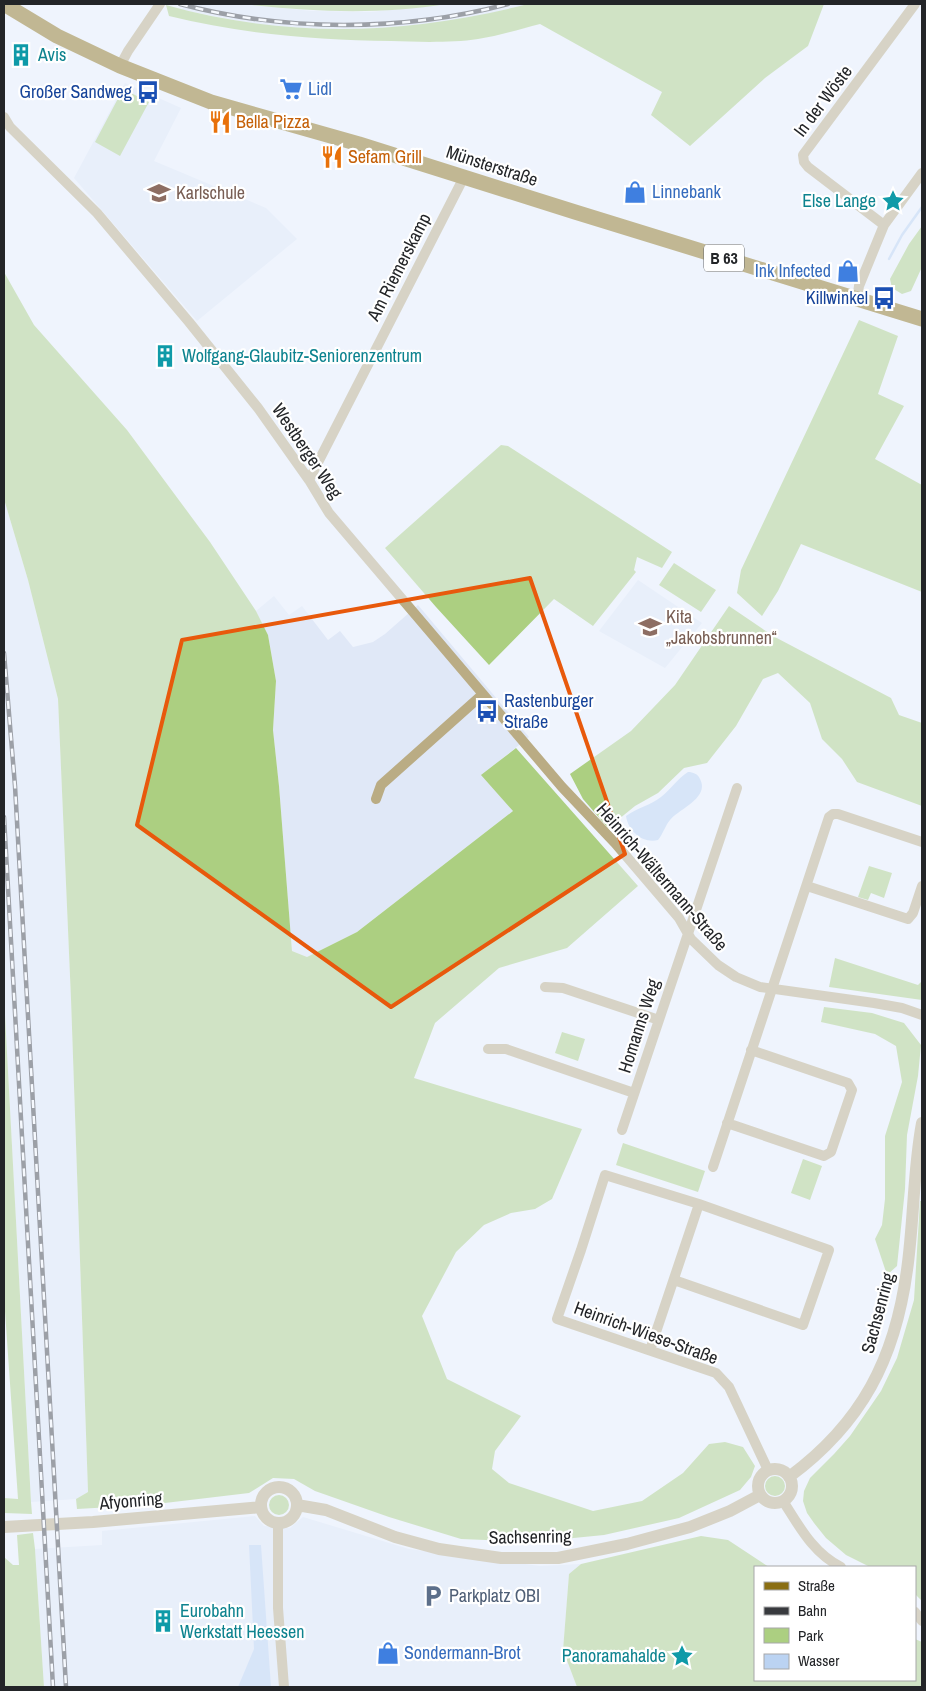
<svg xmlns="http://www.w3.org/2000/svg" width="926" height="1691" viewBox="0 0 926 1691" font-family="'Archivo Narrow',sans-serif">
	<style>
		.built { fill: #e0e8f7 }
		.green { fill: #accf81 }
		.water { fill: #bbd3f2 }
		.lines { fill: none; stroke-linecap: round; stroke-linejoin: round }
		.stream { stroke: #bbd3f2; stroke-width: 2.5 }
		.minor { stroke: #baac84; stroke-width: 10 }
		.tertiary { stroke: #baac84; stroke-width: 12 }
		.primary { stroke: #8a6e12; stroke-width: 15 }
		.rail-casing { stroke: #383a3e; stroke-width: 4.5 }
		.rail { stroke: #fff; stroke-width: 2.5; stroke-dasharray: 8; stroke-linecap: butt }
		.marked { fill: none; stroke: #e8590c; stroke-width: 4; stroke-linejoin: round }
		.labels { text-anchor: middle; stroke-width: 4.5; stroke-linejoin: round; paint-order: stroke }
		.shield { fill: #fff; stroke: #656668; stroke-width: 1 }
		.shield-label { font-size: 16px; font-weight: bold; fill: #232528 }
		.culture-label { font-size: 18px; fill: #0d838f; stroke: #fff; text-anchor: start }
		.shop-label { font-size: 18px; fill: #366cbe; stroke: #fff; text-anchor: start }
		.transit-label { font-size: 18px; fill: #164399; stroke: #fff; text-anchor: end }
		.street-label { font-size: 18px; fill: #232528; stroke: #fff }
		.food-label { font-size: 18px; fill: #c56008; stroke: #fff; text-anchor: start }
		.education-label { font-size: 18px; fill: #785e54; stroke: #fff; text-anchor: start }
		.service-label { font-size: 18px; fill: #4e5e75; stroke: #fff; text-anchor: start }
	</style>
	<rect width="100%" height="100%" fill="#eff4fd"/>
	<!-- built -->
	<path class="built" d="M184,4H243L311,11L371,12L447,4H528L485,15L424,25L367,29H311L260,25L182,10Z
		M125,83L181,108L154,161L266,208L297,239L197,321L74,178Z
		M4,499L28,580L58,699L71,999L88,1492L76,1499L31,1502L4,996Z
		M638,580L702,623L665,668L599,631Z
		M274,596L289,615L302,606L328,640L340,631L353,647L373,642L385,634L418,605L529,737L482,775L513,811L357,932L307,957L292,951L279,786L273,730L276,681L268,635L256,611Z
		M255,1516L264,1526L290,1528L303,1517L409,1549L540,1566L581,1564L569,1575L563,1650L577,1687H44L35,1549L102,1545V1531Z"/>
	<!-- green -->
	<path class="green" d="M243,4H447C379,15 311,12 243,4Z
		M528,4H824L808,46L765,78L690,146L651,115L662,92L540,24C520,29 499,36 478,39C452,43 417,42 391,41C316,40 242,34 169,16L166,5C288,39 406,35 528,4Z
		M123,89L149,102L120,156L95,142Z
		M922,226V267L911,291L902,294L892,288L890,279L909,244Z
		M4,272L34,325L127,430L210,542L256,611L268,635L276,681L273,730L279,786L292,951L307,957L357,932L513,811L481,775L516,748L638,886L567,948L499,968L435,1023L414,1078L582,1129L552,1199L535,1209L511,1213L484,1225L456,1252L422,1316L447,1379L521,1416L495,1451L492,1469L509,1483L593,1511L642,1501L683,1473L709,1444L725,1442L743,1447L755,1466L751,1477L740,1490L679,1518L604,1535L533,1542L461,1539L389,1517L315,1491L294,1479L273,1478L249,1493L148,1505L77,1509L76,1499L88,1492L71,999L58,699L28,580L4,499Z
		M859,320L898,336L878,394L904,406L875,459L922,485V592L801,544L778,591L762,616L737,593L741,570Z
		M501,445L508,446L672,552L662,568L637,557L634,570L636,572L593,626L554,599L489,665L436,607L385,548Z
		M674,563L716,590L701,612L659,585Z
		M729,606L773,636L891,698L899,715L922,723V806L857,782L842,759L822,739L810,703L778,673L763,679L736,726L707,763L684,768L658,793L635,806L608,828L583,799L570,774L631,731L675,685Z
		M869,866L892,873L884,898L871,893L868,900L858,897Z
		M835,958L918,985L922,981V1000L829,987Z
		M4,996L31,1502L32,1514L4,1513V1498L18,1499L4,1297Z
		M824,1007L872,1013L904,1023L921,1045L918,1076L907,1135L905,1189L897,1266L887,1275L875,1239L882,1225L885,1199V1136L902,1082L896,1046L875,1034L821,1022Z
		M562,1032L585,1039L578,1061L555,1053Z
		M623,1143L705,1171L698,1192L616,1165Z
		M803,1159L822,1166L810,1200L791,1193Z
		M920,1201H922V1601L915,1594V1567H870L846,1555L826,1538L814,1523L807,1513L803,1501L804,1491L810,1478L834,1454L850,1436L881,1391L897,1358L914,1300Z
		M765 1486a10 10 0 1 1 20 0a10 10 0 1 1-20 0Z
		M269 1505a10 10 0 1 1 20 0a10 10 0 1 1-20 0Z
		M33,1533L35,1549L44,1687H4V1557L13,1565H19L17,1535Z
		M701,1536L728,1540L769,1567H755V1680H915V1639L922,1642V1687H577L563,1650L569,1574L581,1564Z"/>
	<!-- water -->
	<path class="water" d="M688,772C693,772 698,774 700,779C710,798 679,809 670,820C665,826 663,834 658,840C643,844 628,831 626,816C637,808 651,805 661,797C671,789 677,779 688,772Z
		M249,1545H261L271,1687H238L254,1649Z"/>
	<g class="lines">
		<!-- stream -->
		<path class="stream" d="M889,259L902,235L922,207"/>
		<!-- minor -->
		<path class="minor" d="M120,66L128,51L160,4
			M4,117L10,127L97,213L189,322L258,408L309,480L329,513L562,787L615,843L679,918L691,939L718,965L736,977L760,987L874,1003L902,1008L922,1015
			M884,225L808,167L804,162L803,155L915,4
			M857,299L859,286L884,225L922,173
			M309,480L464,177
			M376,799L381,785L483,694
			M807,886L908,919L913,913L922,886
			M545,987L563,988L659,1020
			M488,1049H506L634,1093
			M727,1123L824,1156L831,1152L852,1090L848,1083L751,1050
			M622,1130L737,788
			M713,1167L829,817L833,814H838L922,842
			M674,1280L803,1325L829,1250L699,1204L605,1175L581,1250L557,1319L716,1373L729,1387L768,1470
			M650,1350L699,1204
			M783,1501C799,1526 813,1553 841,1567
			M278,1523V1608L284,1687
			M915,1612L922,1621"/>
		<!-- tertiary -->
		<path class="tertiary" d="M758 1486a17 17 0 1 1 34 0a17 17 0 1 1-34 0Z
			M789,1477C862,1423 895,1359 907,1270C914,1221 913,1171 922,1123
			M261 1505a18 18 0 1 1 36 0a18 18 0 1 1-36 0Z
			M297,1505L326,1510L395,1537L439,1549L501,1558H558L627,1544L690,1527L730,1511L760,1495
			M4,1527L93,1522L261,1507"/>
		<!-- primary -->
		<path class="primary" d="M4,4L57,36L120,66L211,102L359,144L575,212L922,319"/>
		<defs>
			<path id="rail" d="M180,4C286,32 402,32 508,4
				M4,653L15,786L66,1687
				M4,817L53,1687"/>
		</defs>
		<!-- rail casing -->
		<use href="#rail" class="rail-casing"/>
		<!-- rail -->
		<use href="#rail" class="rail"/>
	</g>
	<!-- marked area -->
	<path d="M0 0H926V1691H0ZM530,578L625,854L391,1007L137,825L182,640Z" fill="#eff4fd" fill-opacity=".55" fill-rule="evenodd"/>
	<path class="marked" d="M530,578L625,854L391,1007L137,825L182,640Z"/>
	<!-- icons -->
	<defs>
		<symbol id="building-bare" viewBox="-9 -9 18 18"><path d="M-4-6H4V6H1V3H-1V6H-4ZM-2.5-4.3h1.7v1.8h-1.7ZM.8-4.3h1.7v1.8H.8ZM-2.5-1h1.7V.8h-1.7ZM.8-1h1.7V.8H.8Z" fill="#0f9aa8" stroke="#fff" stroke-width="2.5" paint-order="stroke"/></symbol>
		<symbol id="supermarket-bare" viewBox="-9 -9 18 18"><path d="M-6-5.5h2.5l.6 2H6L4.5 2H-2.5L-4.4-4H-6ZM-1.5 3.2a1.3 1.3 0 1 0 .1 0ZM3 3.2a1.3 1.3 0 1 0 .1 0Z" fill="#3f7fe0" stroke="#fff" stroke-width="2.5" paint-order="stroke"/></symbol>
		<symbol id="bus-bare" viewBox="-9 -9 18 18"><path d="M-5-6H5V4H4V6H2V4H-2V6H-4V4H-5ZM-3.5-4V0h7V-4ZM-3.5 1.2v1.5H-2V1.2ZM2 1.2v1.5H3.5V1.2Z" fill="#1a4fb4" stroke="#fff" stroke-width="2.5" paint-order="stroke"/></symbol>
		<symbol id="restaurant-bare" viewBox="-9 -9 18 18"><path d="M-5-6h1v4h1v-4h1v4h1v-4h1v5L-1.5 .5V6h-2V.5L-5-1ZM5-6V6H3V1.5H1.5Q1.5-4 5-6Z" fill="#e8710a" stroke="#fff" stroke-width="2.5" paint-order="stroke"/></symbol>
		<symbol id="shop-bare" viewBox="-9 -9 18 18"><path d="M-5-2.5h2.3a2.7 3.5 0 0 1 5.4 0H5L5.5 6h-11ZM-1.5-2.5h3a1.5 2.3 0 0 0-3 0Z" fill="#3f7fe0" stroke="#fff" stroke-width="2.5" paint-order="stroke"/></symbol>
		<symbol id="school-bare" viewBox="-9 -9 18 18"><path d="M0-5L7-2L0 1L-7-2ZM-4 1L0 2.5L4 1V4Q0 6-4 4Z" fill="#8d6e63" stroke="#fff" stroke-width="2.5" paint-order="stroke"/></symbol>
		<symbol id="sight-bare" viewBox="-9 -9 18 18"><path d="M0-6L1.8-2.2L6-1.7L2.9 1.2L3.7 5.4L0 3.3L-3.7 5.4L-2.9 1.2L-6-1.7L-1.8-2.2Z" fill="#0f9aa8" stroke="#fff" stroke-width="2.5" paint-order="stroke"/></symbol>
		<symbol id="parking-bare" viewBox="-9 -9 18 18"><path d="M-3.5-5.5H1a3.5 3.5 0 0 1 0 7H-1V5.5H-3.5ZM-1-3.4V-.6H.8a1.4 1.4 0 0 0 0-2.8Z" fill="#5c6f8a" stroke="#fff" stroke-width="2.5" paint-order="stroke"/></symbol>
	</defs>
	<g fill-rule="evenodd">
		<use href="#building-bare" x="5" y="39" width="32" height="32"/>
		<use href="#supermarket-bare" x="275" y="73" width="32" height="32"/>
		<use href="#bus-bare" x="132" y="76" width="32" height="32"/>
		<use href="#restaurant-bare" x="204" y="106" width="32" height="32"/>
		<use href="#restaurant-bare" x="316" y="141" width="32" height="32"/>
		<use href="#shop-bare" x="619" y="176" width="32" height="32"/>
		<use href="#school-bare" x="143" y="177" width="32" height="32"/>
		<use href="#sight-bare" x="877" y="185" width="32" height="32"/>
		<use href="#shop-bare" x="832" y="255" width="32" height="32"/>
		<use href="#bus-bare" x="868" y="282" width="32" height="32"/>
		<use href="#building-bare" x="149" y="340" width="32" height="32"/>
		<use href="#school-bare" x="634" y="611" width="32" height="32"/>
		<use href="#bus-bare" x="471" y="695" width="32" height="32"/>
		<use href="#parking-bare" x="417" y="1580" width="32" height="32"/>
		<use href="#building-bare" x="147" y="1605" width="32" height="32"/>
		<use href="#shop-bare" x="372" y="1637" width="32" height="32"/>
		<use href="#sight-bare" x="666" y="1640" width="32" height="32"/>
	</g>
	<g class="labels">
		<!-- shield labels -->
		<rect class="shield" x="704" y="244.5" width="40" height="27" rx="4"/>
		<g class="shield-label">
			<text x="724" y="264">B 63</text>
		</g>
		<!-- culture labels -->
		<g class="culture-label">
			<text x="38" y="61">Avis</text>
			<text x="876" y="207" text-anchor="end">Else Lange</text>
			<text x="182" y="362">Wolfgang-Glaubitz-Seniorenzentrum</text>
			<text x="180" y="1617">Eurobahn<tspan x="180" dy="21">Werkstatt Heessen</tspan></text>
			<text x="666" y="1662" text-anchor="end">Panoramahalde</text>
		</g>
		<!-- shop labels -->
		<g class="shop-label">
			<text x="308" y="95">Lidl</text>
			<text x="652" y="198">Linnebank</text>
			<text x="831" y="277" text-anchor="end">Ink Infected</text>
			<text x="404" y="1659">Sondermann-Brot</text>
		</g>
		<!-- transit labels -->
		<g class="transit-label">
			<text x="132" y="98">Großer Sandweg</text>
			<text x="868" y="304">Killwinkel</text>
			<text x="504" y="707" text-anchor="start">Rastenburger<tspan x="504" dy="21">Straße</tspan></text>
		</g>
		<!-- street labels -->
		<g class="street-label">
			<text transform="translate(823 101) rotate(-53)" y="6">In der Wöste</text>
			<text transform="translate(492 166) rotate(18)" y="6">Münsterstraße</text>
			<text transform="translate(399 267) rotate(-63)" y="6">Am Riemerskamp</text>
			<text transform="translate(307 451) rotate(56)" y="6">Westberger Weg</text>
			<text transform="translate(662 877) rotate(49)" y="6">Heinrich-Wältermann-Straße</text>
			<text transform="translate(639 1026) rotate(-72)" y="6">Homanns Weg</text>
			<text transform="translate(878 1313) rotate(-75)" y="6">Sachsenring</text>
			<text transform="translate(646 1333) rotate(20)" y="6">Heinrich-Wiese-Straße</text>
			<text transform="translate(131 1501) rotate(-5)" y="6">Afyonring</text>
			<text transform="translate(530 1537) rotate(-1)" y="6">Sachsenring</text>
		</g>
		<!-- food labels -->
		<g class="food-label">
			<text x="236" y="128">Bella Pizza</text>
			<text x="348" y="163">Sefam Grill</text>
		</g>
		<!-- education labels -->
		<g class="education-label">
			<text x="176" y="199">Karlschule</text>
			<text x="666" y="623">Kita<tspan x="666" dy="21">„Jakobsbrunnen“</tspan></text>
		</g>
		<!-- service labels -->
		<g class="service-label">
			<text x="449" y="1602">Parkplatz OBI</text>
		</g>
	</g>
	<!-- border -->
	<rect width="926" height="1691" fill="none" stroke="#232528" stroke-width="10"/>
	<!-- legend -->
	<rect x="754" y="1566" width="162" height="115" fill="#ffffff" stroke="#a7a8a9"/>
	<rect x="764" y="1582" width="25" height="8" fill="#8a6e12" stroke="#a7a8a9"/>
	<text x="798" y="1591" font-size="15" fill="#232528">Straße</text>
	<rect x="764" y="1607" width="25" height="8" fill="#383a3e" stroke="#a7a8a9"/>
	<text x="798" y="1616" font-size="15" fill="#232528">Bahn</text>
	<rect x="764" y="1628" width="25" height="15" fill="#accf81" stroke="#a7a8a9"/>
	<text x="798" y="1641" font-size="15" fill="#232528">Park</text>
	<rect x="764" y="1654" width="25" height="15" fill="#bbd3f2" stroke="#a7a8a9"/>
	<text x="798" y="1666" font-size="15" fill="#232528">Wasser</text>
</svg>
